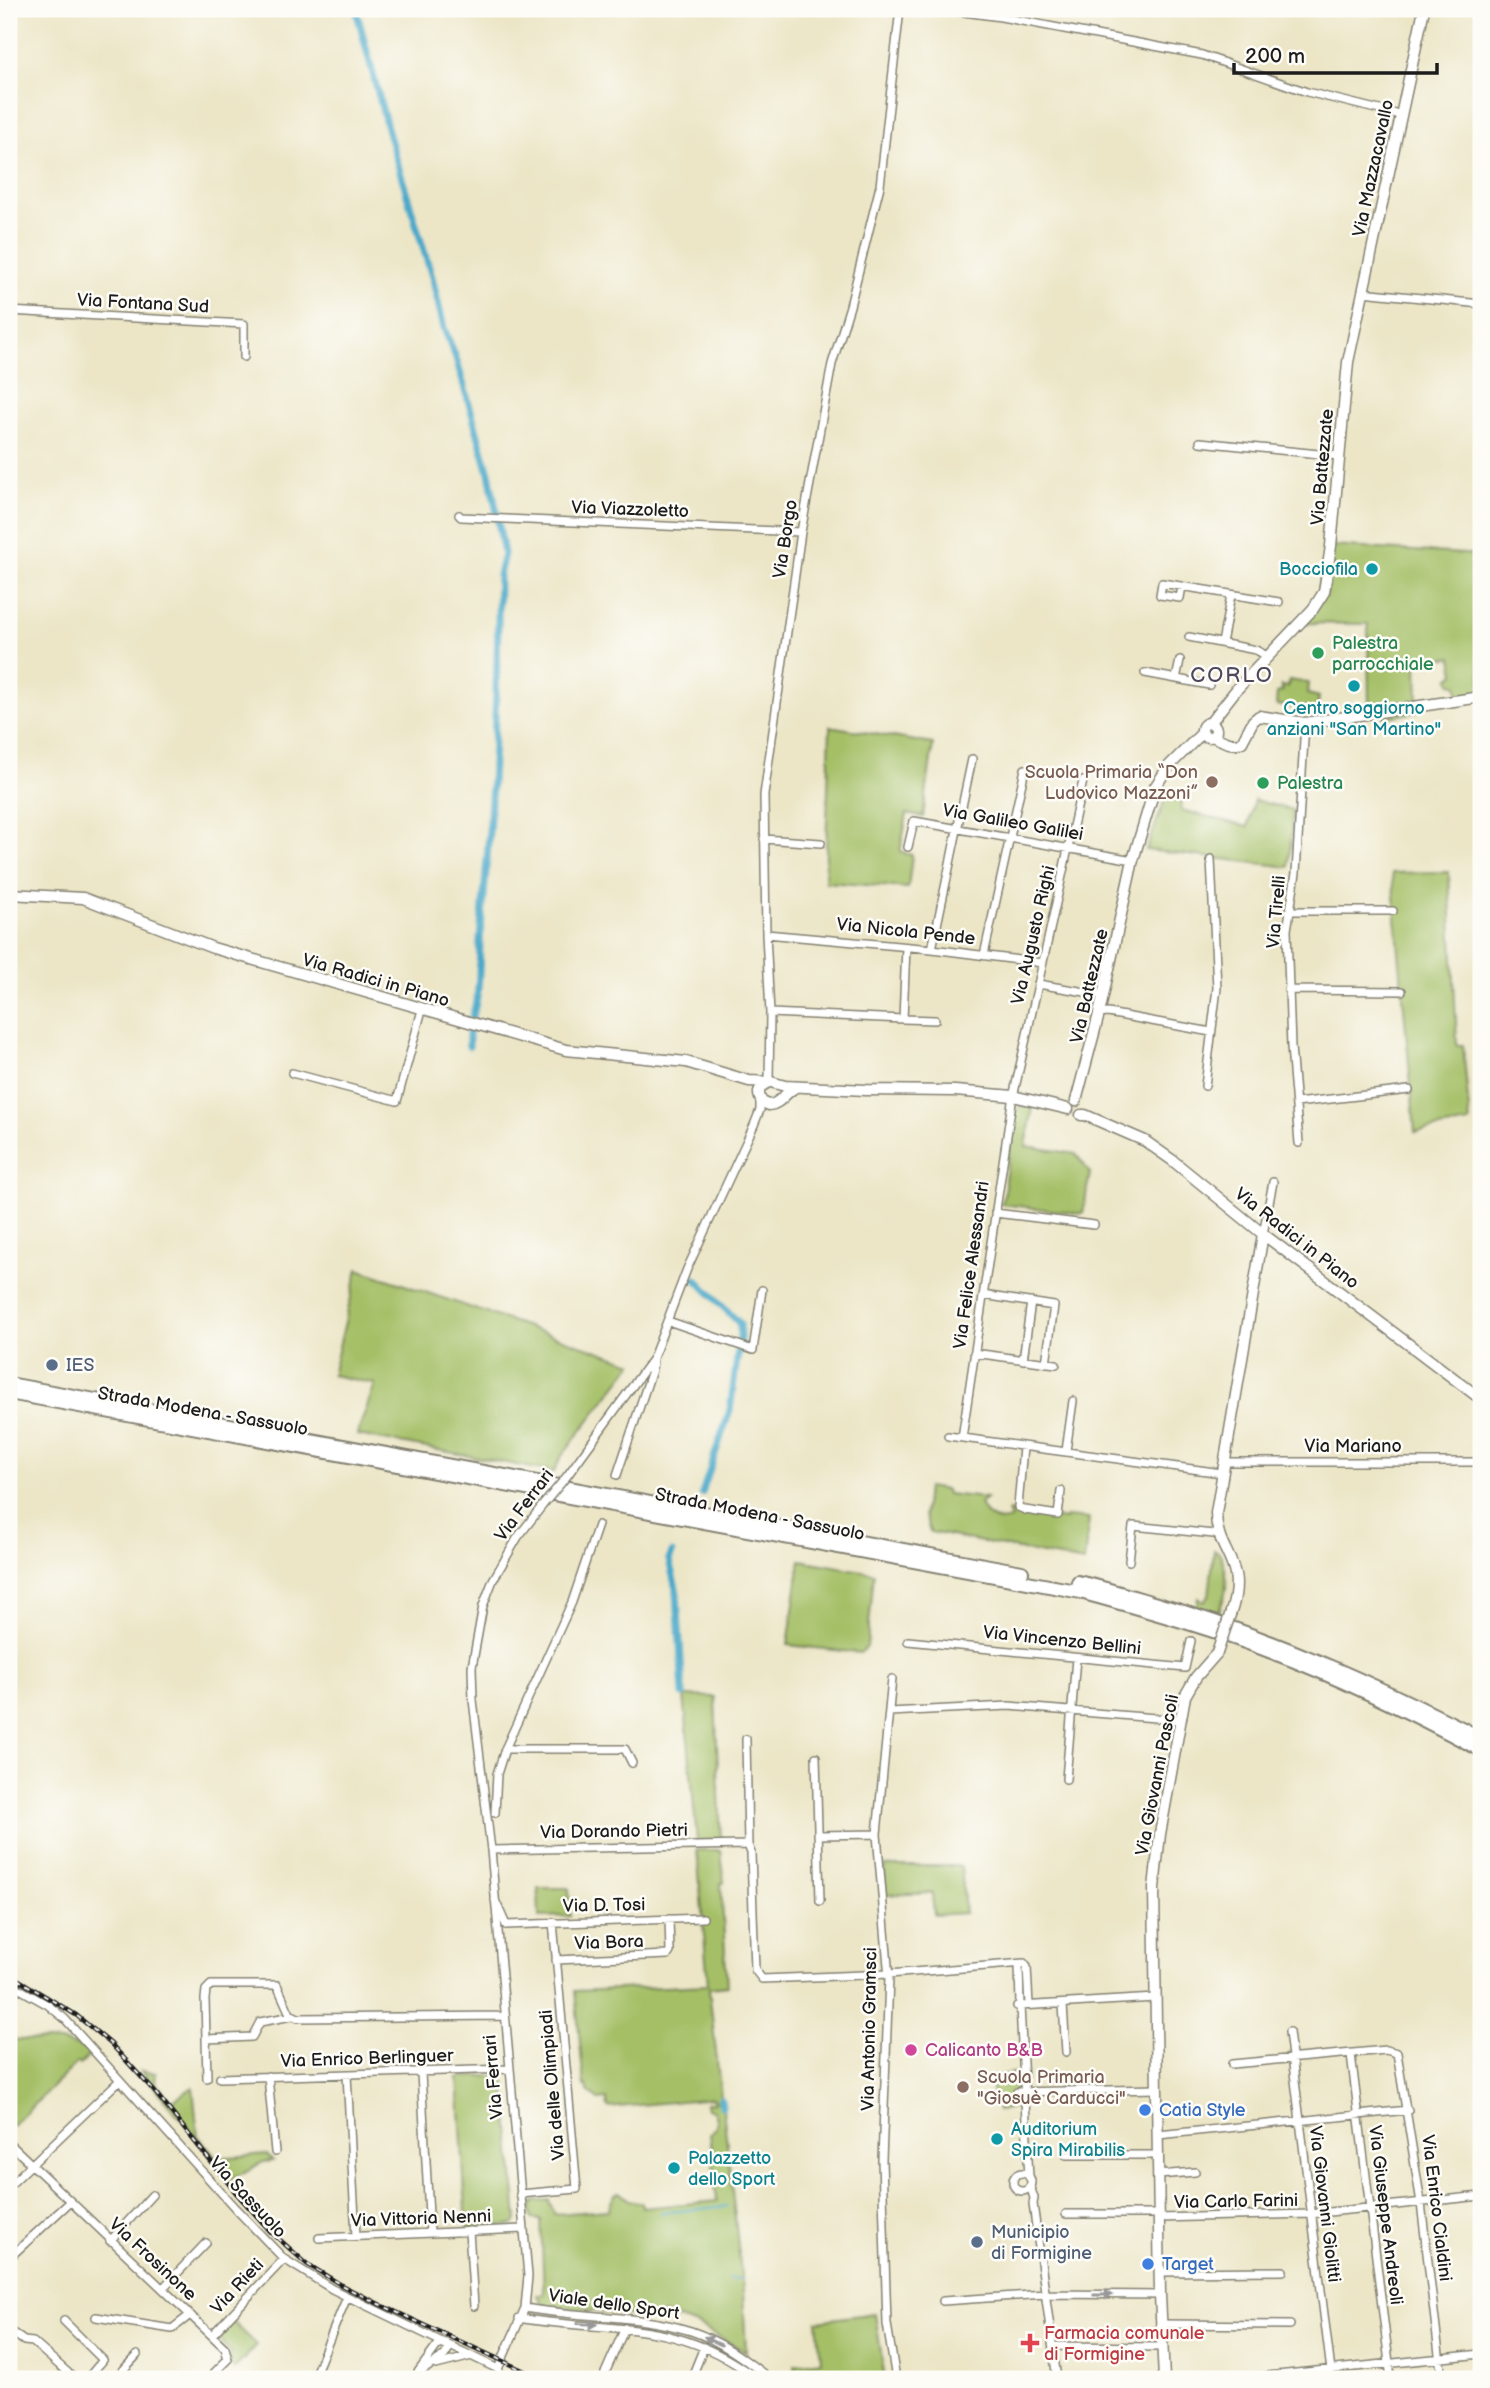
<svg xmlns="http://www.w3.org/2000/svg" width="1490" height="2388" viewBox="0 0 1490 2388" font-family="'Balsamiq Sans',sans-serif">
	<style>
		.green { fill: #a4bf66; stroke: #606e41; stroke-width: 2 }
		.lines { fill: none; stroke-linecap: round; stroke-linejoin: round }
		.stream { stroke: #4aa9c9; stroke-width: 2 }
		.canal { stroke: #4aa9c9; stroke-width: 7 }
		.street-casing { stroke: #848172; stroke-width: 10 }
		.secondary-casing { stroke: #848172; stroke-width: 13 }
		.highway-casing { stroke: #848172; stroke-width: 16 }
		.street { stroke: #fff; stroke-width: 7 }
		.secondary { stroke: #fff; stroke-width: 10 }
		.highway { stroke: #fff; stroke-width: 12 }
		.rail-casing { stroke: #1c1c1c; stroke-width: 4.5 }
		.rail { stroke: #fdfcf7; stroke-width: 2; stroke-dasharray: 5; stroke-linecap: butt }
		.street-bridge-casing { stroke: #848172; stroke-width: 10; stroke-linecap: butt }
		.secondary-bridge-casing { stroke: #848172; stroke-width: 13; stroke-linecap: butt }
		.street-bridge { stroke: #fff; stroke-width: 7 }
		.secondary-bridge { stroke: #fff; stroke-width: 10 }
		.oneway { fill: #999 }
		.culture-dot { fill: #0f9aa8; stroke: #fdfcf7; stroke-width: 2.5 }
		.leisure-dot { fill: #2e9e5b; stroke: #fdfcf7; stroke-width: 2.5 }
		.education-dot { fill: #8d6e63; stroke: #fdfcf7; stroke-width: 2.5 }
		.service-dot { fill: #5c6f8a; stroke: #fdfcf7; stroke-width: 2.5 }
		.hotel-dot { fill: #d1479c; stroke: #fdfcf7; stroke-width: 2.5 }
		.shop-dot { fill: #3f7fe0; stroke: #fdfcf7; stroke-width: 2.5 }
		.health-dot { fill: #e0444e; stroke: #fdfcf7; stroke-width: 2.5 }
		.labels { text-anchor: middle; stroke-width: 5; stroke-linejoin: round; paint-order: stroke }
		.street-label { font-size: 18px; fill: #1c1c1c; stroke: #fdfcf7 }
		.culture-label { font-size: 18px; fill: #0d838f; stroke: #fdfcf7; text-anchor: start }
		.leisure-label { font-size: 18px; fill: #27864d; stroke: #fdfcf7; text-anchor: start }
		.education-label { font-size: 18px; fill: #785e54; stroke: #fdfcf7; text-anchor: end }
		.service-label { font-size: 18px; fill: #4e5e75; stroke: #fdfcf7; text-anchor: start }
		.hotel-label { font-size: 18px; fill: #b23c85; stroke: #fdfcf7; text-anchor: start }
		.shop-label { font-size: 18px; fill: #366cbe; stroke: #fdfcf7; text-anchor: start }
		.health-label { font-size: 18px; fill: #be3a42; stroke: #fdfcf7; text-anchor: start }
		.quarter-label { font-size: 21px; letter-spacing: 2px; fill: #4e485d; stroke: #fdfcf7 }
	</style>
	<rect width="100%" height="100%" fill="#fdfcf7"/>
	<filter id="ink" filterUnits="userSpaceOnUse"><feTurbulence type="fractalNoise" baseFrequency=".0143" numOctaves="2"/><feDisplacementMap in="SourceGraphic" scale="14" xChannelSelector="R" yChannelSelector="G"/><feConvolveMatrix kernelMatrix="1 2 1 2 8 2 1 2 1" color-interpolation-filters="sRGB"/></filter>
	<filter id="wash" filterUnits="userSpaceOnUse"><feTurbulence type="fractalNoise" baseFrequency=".00686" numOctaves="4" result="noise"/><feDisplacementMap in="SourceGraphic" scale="28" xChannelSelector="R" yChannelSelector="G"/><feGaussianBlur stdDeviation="1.57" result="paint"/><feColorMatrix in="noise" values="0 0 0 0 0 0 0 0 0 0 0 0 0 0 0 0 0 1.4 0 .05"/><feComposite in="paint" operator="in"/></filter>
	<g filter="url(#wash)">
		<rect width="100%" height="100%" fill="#ece6c7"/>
		<!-- green -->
		<path class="green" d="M1331,546L1481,555V693L1459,697L1457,684L1451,683L1449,679L1455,674L1452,657L1417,663L1418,712L1383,718V713L1369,710L1368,624L1298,623L1327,594Z
			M1289,680L1309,683L1308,694L1319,697L1317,710L1276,705L1277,693L1283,691L1281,686L1288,687Z
			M830,726L933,744L923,817L907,814L900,852L912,855L908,888L825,882Z
			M1166,797L1182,802L1181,810L1248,827L1254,800L1293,810L1289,867L1146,850Z
			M1449,872L1457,1045H1463L1470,1123L1415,1132L1392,873Z
			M1022,1105L1033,1107L1026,1146L1076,1154L1090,1173L1083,1214L1001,1204L1005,1191V1179L1016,1110Z
			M358,1269L633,1363L561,1457L554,1472L357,1435L375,1384L332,1375Z
			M927,1487L946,1490L947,1494L986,1498L980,1503C985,1518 996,1524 1011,1519L1008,1512L1009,1511L1065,1520L1066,1517L1089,1519L1084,1562L930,1532L924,1515Z
			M1214,1550L1219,1552C1230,1574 1228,1592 1218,1613L1196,1607L1198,1598L1205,1601L1207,1596H1209Z
			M800,1560L874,1573L867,1647L860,1653L788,1645Z
			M684,1696L715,1697L721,1841H697Z
			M697,1850H721L724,1883H721L727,1986L709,1988L721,2098L717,2101L723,2108L743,2291L746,2352L697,2325L663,2314L658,2318L550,2306L544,2305L537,2295L544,2294L541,2220L532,2219C530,2212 529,2207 534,2202L549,2200L554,2214L608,2210C609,2205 614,2194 619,2192L629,2200L642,2203V2208L717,2201L710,2133C719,2128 717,2119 713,2111L707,2109L706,2103H714V2098L608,2108L607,2099L598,2100L588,2091L587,2085L584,2086L575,1991L708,1985Z
			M884,1866H961L965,1913L934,1915L932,1893L886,1895Z
			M538,1888H569L570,1916L539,1917Z
			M10,2039C32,2042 75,2037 91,2054L80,2064L78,2062L12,2126L9,2123Z
			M141,2071L156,2073L155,2082L171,2102L193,2087L198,2137L217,2158L267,2154L273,2161L263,2162L231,2179Z
			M1014,2073L1015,2107L998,2111L989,2078Z
			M496,2076L505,2082L517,2220L514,2225L467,2228L458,2077Z
			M875,2313L885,2379H796L794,2365L821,2361L817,2321Z
			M233,2322L257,2345L234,2369L229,2364L231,2360V2353L220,2341L221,2335Z"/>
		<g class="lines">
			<!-- stream -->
			<path class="stream" d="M660,2213L728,2206
				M728,2279H741"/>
			<!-- canal -->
			<path class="canal" d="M356,9L389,135L432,277L444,328L456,358L489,473L497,514
				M472,1017C482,989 478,956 481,927C493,810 497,693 499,575L504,554L498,521
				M469,1046V1032
				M696,1279L740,1324V1343
				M702,1493L730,1410L738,1351
				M672,1553L669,1560L677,1593L683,1694
				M721,2099L722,2106"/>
		</g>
	</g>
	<g filter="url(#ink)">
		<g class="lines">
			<defs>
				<path id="street" d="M941,9L1001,17L1202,55L1307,92L1400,115
					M1362,292L1481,304
					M9,311L244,324V357
					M1200,442L1339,456
					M459,515L461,517L801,532
					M1182,586L1180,598L1160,595L1162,583L1279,602
					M1189,637L1256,650L1267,656
					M1222,643L1231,595
					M1145,673L1209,685
					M1176,679L1180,660
					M764,839L821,843
					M908,847L914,821L1133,860
					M1289,911H1393
					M766,934L932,949L1043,963
					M932,949L972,759
					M984,955L1025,769
					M1038,984L1103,995
					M1288,990L1402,991
					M770,1013L903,1019L906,947
					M1099,1014L1108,1013L1211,1032
					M903,1019L935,1020
					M292,1073L397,1101L422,1010
					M769,1082L770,1013L766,934L764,795L801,532L832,364L850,306L880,186L900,9
					M1205,1086L1217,988L1211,859
					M1296,1103L1409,1090
					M1299,1143L1291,1047L1287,930L1296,873L1305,723
					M995,1213L1094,1225
					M1263,1234L1273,1182
					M983,1295L1054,1306L1046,1363
					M668,1321L753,1350L762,1290
					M974,1353L1056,1364
					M1023,1360L1031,1302
					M948,1436L1222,1473
					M962,1438L1012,1102L1083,781
					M1023,1447L1018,1507L1025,1510L1058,1515L1061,1491
					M1066,1451L1073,1401
					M1224,1462H1481
					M617,1475L652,1370L653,1359
					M567,1476L653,1358L687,1269L754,1125L760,1110V1100
					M1129,1561L1133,1526L1214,1534L1217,1530
					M908,1641L1185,1668L1191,1641
					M892,1679L877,1834L889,1978L882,2160L887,2324L896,2379
					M889,1712L1009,1706L1180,1720
					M746,1739L748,1845
					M505,1749H625L632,1763
					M816,1757L820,1901
					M1066,1779L1076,1658
					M495,1813L497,1774L505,1749L572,1602L598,1525
					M818,1835L877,1834
					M491,1850L748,1845L751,1853L755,1970L762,1979L889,1974L1024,1963L1027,1967L1029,2005
					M495,1900L506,1925
					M506,1925L703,1918
					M556,1960L668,1955L670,1952L669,1919
					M9,1983L48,2005L65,2019L235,2208L284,2259L332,2289L498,2369L502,2379
					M1063,2005L1066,2052
					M1017,2006H1020L1019,1964
					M1289,2032L1332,2379
					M206,2039L252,2037L260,2022L292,2016
					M1351,2054L1391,2379
					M1232,2064L1386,2050L1397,2053L1421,2203L1442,2379
					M421,2073L430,2233
					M347,2075L356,2236
					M268,2076L275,2152
					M207,2078L205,1999L206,1990L211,1985H277L290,2014L298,2018L504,2016
					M220,2078L508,2069
					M1017,2092L1157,2089
					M1158,2135L1408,2110
					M9,2143L225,2348L228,2359L208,2379
					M1066,2155H1158
					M1013 2182a9 9 0 1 1 18 0a9 9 0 1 1-18 0Z
					M1158,2175L1195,2172
					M1029,2177L1020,2006L1155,1998
					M9,2186L120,2080
					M1030,2186L1034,2198L1033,2204L1057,2379
					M520,2194L577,2189L553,1922
					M1066,2214H1159
					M1159,2218L1310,2214L1481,2196
					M469,2231L474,2306
					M319,2238L524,2229
					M110,2241L152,2195
					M9,2258L70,2202
					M1160,2272L1283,2271
					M163,2288L206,2243
					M943,2301L1046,2294L1160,2295
					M525,2308C580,2318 637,2314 691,2331C721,2341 746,2360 770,2379
					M96,2317L172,2329L190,2315
					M519,2318C611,2334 676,2316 757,2379
					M64,2321L103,2360L87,2379
					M1161,2324L1290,2325
					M9,2330L24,2341L33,2342L75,2379
					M212,2335L284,2259
					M1053,2346L1162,2347
					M436,2365L468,2357
					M498,2369L525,2308L528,2276L491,1850L473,1700L472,1667L483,1606L493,1580L518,1537L542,1506
					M418,2372L437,2346L445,2343
					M605,2373L625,2328
					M414,2377L445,2355L448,2350L446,2343
					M115,2379L137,2355
					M313,2379L347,2297
					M691,2379L704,2347
					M1239,2379L1481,2354"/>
				<path id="secondary" d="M1202 730a7 7 0 1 1 14 0a7 7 0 1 1-14 0Z
					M1210,723L1236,690L1313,609L1324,592L1331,546L1348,362L1424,9
					M1212,736C1222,740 1232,747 1242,742L1253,721L1259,716L1305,723L1481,697
					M9,894L83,898L213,948L566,1050L686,1062L749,1081L771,1082L785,1086L866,1090L955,1091L1013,1096L1068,1109
					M767,1083C758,1087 757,1094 762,1102L769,1105C781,1104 785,1092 796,1087
					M1076,1101L1099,1014L1133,860L1155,787L1169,766L1202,733
					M1081,1115H1085L1145,1141L1172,1160L1263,1234L1481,1399
					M1231,1612C1248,1560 1216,1555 1216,1513L1263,1234
					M1164,2379L1160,2295L1154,1888L1160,1834L1185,1696L1196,1677L1217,1653"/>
				<path id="highway" d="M9,1384L1022,1572
					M9,1393L1081,1592C1144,1610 1208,1627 1269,1651C1343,1679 1412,1713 1481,1750
					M1078,1582C1102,1587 1127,1595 1150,1602C1267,1635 1374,1684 1481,1738"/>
			</defs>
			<!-- street casing -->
			<use href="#street" class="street-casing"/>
			<!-- secondary casing -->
			<use href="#secondary" class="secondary-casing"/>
			<!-- highway casing -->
			<use href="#highway" class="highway-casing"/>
			<!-- street -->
			<use href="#street" class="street"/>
			<!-- secondary -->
			<use href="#secondary" class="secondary"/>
			<!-- highway -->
			<use href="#highway" class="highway"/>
			<defs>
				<path id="rail" d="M9,1974L76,2015L111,2044L154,2091L237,2194L271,2232L307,2264L343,2286L381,2305L542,2379"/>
			</defs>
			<!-- rail casing -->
			<use href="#rail" class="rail-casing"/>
			<!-- rail -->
			<use href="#rail" class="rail"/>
			<defs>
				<path id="street-bridge" d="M542,1506L567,1476"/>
				<path id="secondary-bridge" d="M1217,1653L1231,1612"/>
			</defs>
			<!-- street-bridge casing -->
			<use href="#street-bridge" class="street-bridge-casing"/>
			<!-- secondary-bridge casing -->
			<use href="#secondary-bridge" class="secondary-bridge-casing"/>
			<!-- street-bridge -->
			<use href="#street-bridge" class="street-bridge"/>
			<!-- secondary-bridge -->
			<use href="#secondary-bridge" class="secondary-bridge"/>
		</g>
		<!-- one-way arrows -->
		<defs><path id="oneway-solid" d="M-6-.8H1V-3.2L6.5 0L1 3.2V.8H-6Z" transform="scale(1.75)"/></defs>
		<g class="oneway">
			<use href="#oneway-solid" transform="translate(1103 2295)"/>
			<use href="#oneway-solid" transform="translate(587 2324) rotate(2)"/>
			<use href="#oneway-solid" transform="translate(713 2341) rotate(-154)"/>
		</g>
	</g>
	<!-- markers -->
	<g class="culture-dot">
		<circle cx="1372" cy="569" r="7"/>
		<circle cx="1354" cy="686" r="7"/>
		<circle cx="997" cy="2139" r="7"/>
		<circle cx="674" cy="2168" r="7"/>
	</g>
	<g class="leisure-dot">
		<circle cx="1318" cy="653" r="7"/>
		<circle cx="1263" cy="783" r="7"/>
	</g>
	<g class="education-dot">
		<circle cx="1212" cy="782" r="7"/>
		<circle cx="963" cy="2087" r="7"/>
	</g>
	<g class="service-dot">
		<circle cx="52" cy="1365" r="7"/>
		<circle cx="977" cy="2242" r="7"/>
	</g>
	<circle class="hotel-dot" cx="911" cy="2050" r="7"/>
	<g class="shop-dot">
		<circle cx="1145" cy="2110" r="7"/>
		<circle cx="1148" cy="2264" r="7"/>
	</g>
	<path class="health-dot" d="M1026.5 2332.5h7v7h7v7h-7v7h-7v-7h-7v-7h7z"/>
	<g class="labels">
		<!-- street labels -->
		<g class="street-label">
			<text transform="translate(1373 168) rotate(-78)" y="6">Via Mazzacavallo</text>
			<text transform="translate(143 303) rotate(3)" y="6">Via Fontana Sud</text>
			<text transform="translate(1322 467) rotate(-85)" y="6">Via Battezzate</text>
			<text transform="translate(630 509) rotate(2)" y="6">Via Viazzoletto</text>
			<text transform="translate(785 539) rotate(-81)" y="6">Via Borgo</text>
			<text transform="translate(1013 822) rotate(10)" y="6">Via Galileo Galilei</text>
			<text transform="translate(1276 912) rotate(-85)" y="6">Via Tirelli</text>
			<text transform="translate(906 931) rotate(6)" y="6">Via Nicola Pende</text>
			<text transform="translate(1033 935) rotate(-77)" y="6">Via Augusto Righi</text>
			<text transform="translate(376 980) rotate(16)" y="6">Via Radici in Piano</text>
			<text transform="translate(1089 986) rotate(-77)" y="6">Via Battezzate</text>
			<text transform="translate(1297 1238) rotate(38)" y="6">Via Radici in Piano</text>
			<text transform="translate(971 1265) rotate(-82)" y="6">Via Felice Alessandri</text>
			<text transform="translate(203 1411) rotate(10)" y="6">Strada Modena - Sassuolo</text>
			<text x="1353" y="1452">Via Mariano</text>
			<text transform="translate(524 1505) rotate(-53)" y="6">Via Ferrari</text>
			<text transform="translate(760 1514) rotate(11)" y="6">Strada Modena - Sassuolo</text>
			<text transform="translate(1062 1640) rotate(6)" y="6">Via Vincenzo Bellini</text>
			<text transform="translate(1157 1775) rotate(-79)" y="6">Via Giovanni Pascoli</text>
			<text transform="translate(614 1831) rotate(-1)" y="6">Via Dorando Pietri</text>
			<text transform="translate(604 1905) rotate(-1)" y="6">Via D. Tosi</text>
			<text transform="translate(609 1942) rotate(-2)" y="6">Via Bora</text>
			<text transform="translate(869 2029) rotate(-89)" y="6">Via Antonio Gramsci</text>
			<text transform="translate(367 2058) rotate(-2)" y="6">Via Enrico Berlinguer</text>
			<text transform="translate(493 2077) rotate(-95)" y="6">Via Ferrari</text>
			<text transform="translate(552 2085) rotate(-95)" y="6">Via delle Olimpiadi</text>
			<text transform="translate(248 2197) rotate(47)" y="6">Via Sassuolo</text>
			<text transform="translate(1236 2201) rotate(-1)" y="6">Via Carlo Farini</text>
			<text transform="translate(1325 2204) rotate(83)" y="6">Via Giovanni Giolitti</text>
			<text transform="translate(1437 2208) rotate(83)" y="6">Via Enrico Cialdini</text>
			<text transform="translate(1386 2215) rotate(83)" y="6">Via Giuseppe Andreoli</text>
			<text transform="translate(421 2218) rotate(-2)" y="6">Via Vittoria Nenni</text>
			<text transform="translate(153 2259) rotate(43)" y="6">Via Frosinone</text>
			<text transform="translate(237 2286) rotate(-47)" y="6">Via Rieti</text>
			<text transform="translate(614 2304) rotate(8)" y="6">Viale dello Sport</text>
		</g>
		<!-- culture labels -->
		<g class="culture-label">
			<text x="1358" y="575" text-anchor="end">Bocciofila</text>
			<text x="1354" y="714" text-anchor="middle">Centro soggiorno<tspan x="1354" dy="21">anziani "San Martino"</tspan></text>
			<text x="1011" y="2135">Auditorium<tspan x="1011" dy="21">Spira Mirabilis</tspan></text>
			<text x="688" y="2164">Palazzetto<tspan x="688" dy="21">dello Sport</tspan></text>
		</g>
		<!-- leisure labels -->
		<g class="leisure-label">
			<text x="1332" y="649">Palestra<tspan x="1332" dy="21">parrocchiale</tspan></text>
			<text x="1277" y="789">Palestra</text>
		</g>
		<!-- education labels -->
		<g class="education-label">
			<text x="1198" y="778">Scuola Primaria “Don<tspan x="1198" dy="21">Ludovico Mazzoni”</tspan></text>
			<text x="977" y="2083" text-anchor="start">Scuola Primaria<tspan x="977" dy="21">"Giosuè Carducci"</tspan></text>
		</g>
		<!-- service labels -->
		<g class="service-label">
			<text x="66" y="1371">IES</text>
			<text x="991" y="2238">Municipio<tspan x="991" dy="21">di Formigine</tspan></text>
		</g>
		<!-- hotel labels -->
		<g class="hotel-label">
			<text x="925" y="2056">Calicanto B&amp;B</text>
		</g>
		<!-- shop labels -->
		<g class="shop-label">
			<text x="1159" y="2116">Catia Style</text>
			<text x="1162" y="2270">Target</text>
		</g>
		<!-- health labels -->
		<g class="health-label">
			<text x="1044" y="2339">Farmacia comunale<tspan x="1044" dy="21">di Formigine</tspan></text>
		</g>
		<!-- quarter labels -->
		<g class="quarter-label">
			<text x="1232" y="682">CORLO</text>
		</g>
	</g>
	<!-- margin -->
	<rect width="1490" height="2388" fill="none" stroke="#fdfcf7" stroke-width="35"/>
	<!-- scale -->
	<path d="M1234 63v10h203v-10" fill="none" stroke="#1c1c1c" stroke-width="3.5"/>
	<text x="1245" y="63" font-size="21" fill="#1c1c1c" stroke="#fdfcf7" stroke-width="5" paint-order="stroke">200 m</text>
</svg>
